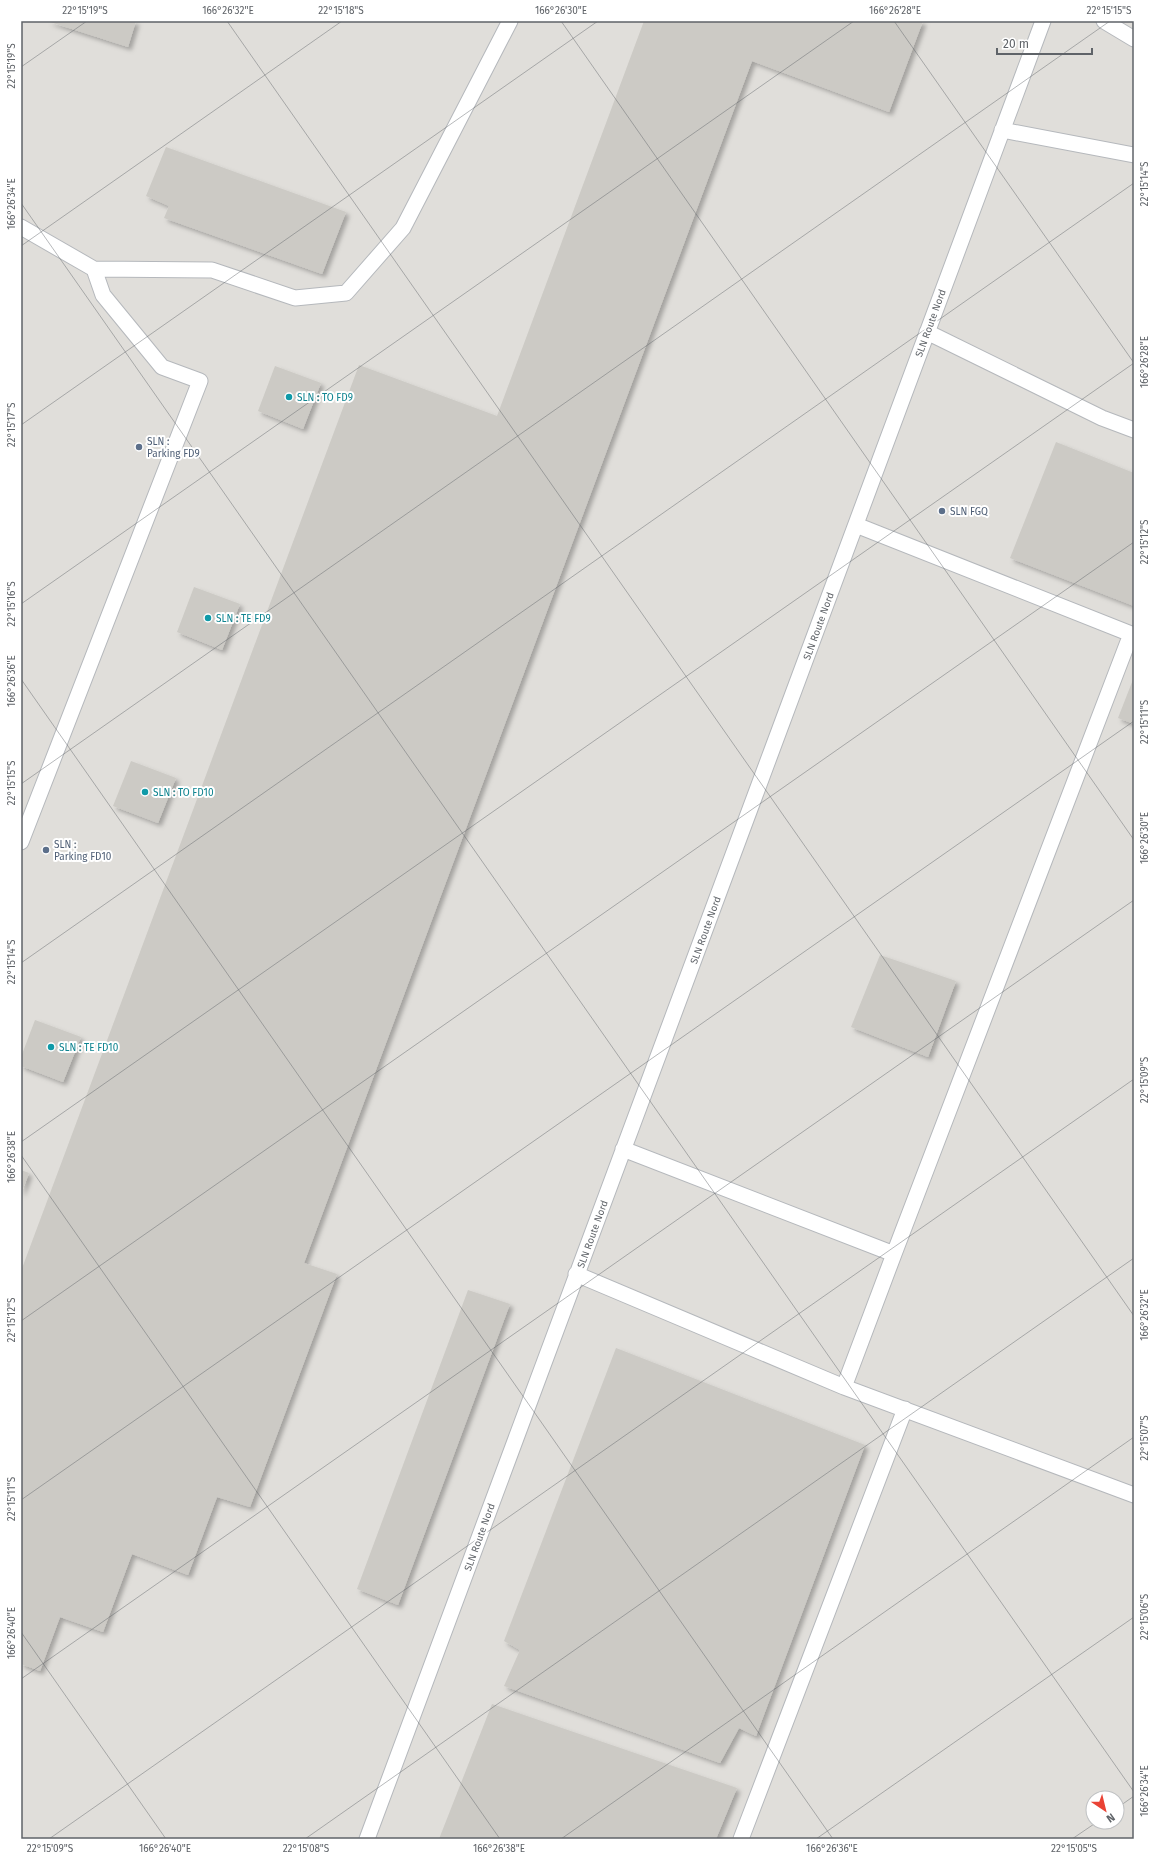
<svg xmlns="http://www.w3.org/2000/svg" width="1155" height="1860" viewBox="0 0 1155 1860" font-family="'Fira Sans',sans-serif">
	<style>
		.industrial { fill: #e0deda; fill-rule: evenodd }
		.building { fill: #cccac5; filter: url(#shadow) }
		.lines { fill: none; stroke-linecap: round; stroke-linejoin: round }
		.service-casing { stroke: #b5b8bc; stroke-width: 17 }
		.service { stroke: #fff; stroke-width: 15 }
		.ticks { fill: none; stroke: #5f6368; stroke-width: 1; stroke-opacity: 0.45 }
		.culture-dot { fill: #0f9aa8; stroke: #fff; stroke-width: 1.5 }
		.service-dot { fill: #5c6f8a; stroke: #fff; stroke-width: 1.5 }
		.labels { text-anchor: middle; stroke-width: 4; stroke-linejoin: round; paint-order: stroke }
		.street-label { font-size: 10px; fill: #5f6368; stroke: #fff }
		.culture-label { font-size: 10px; fill: #0d838f; stroke: #fff; text-anchor: start }
		.service-label { font-size: 10px; fill: #4e5e75; stroke: #fff; text-anchor: start }
		.neatline { fill: none; stroke: #5f6368; stroke-width: 1.5 }
		.ticks-label { font-size: 10px; text-anchor: middle; fill: #5f6368 }
	</style>
	<defs>
		<filter id="shadow"><feDropShadow dx="3.5" dy="3.5" stdDeviation="2" flood-color="#0004"/></filter>
	</defs>
	<rect width="100%" height="100%" fill="#f1efe8"/>
	<!-- industrial -->
	<path class="industrial" d="M21,21H1134V1839H21ZM1093,1798H1117V1822H1093Z"/>
	<!-- building -->
	<path class="building" d="M47,21H136L128,47Z
		M644,21H923L889,112L752,61L304,1263L337,1274L250,1507L217,1497L188,1575L132,1554L103,1632L60,1617L40,1671L21,1664V1271L359,365L497,416Z
		M166,147L346,212L322,274L164,218L169,206L146,196Z
		M275,366L321,383L303,429L258,411Z
		M1056,442L1134,473V606L1010,558Z
		M194,587L240,604L222,650L177,632Z
		M1134,677V724L1118,718Z
		M131,761L176,778L158,823L113,806Z
		M880,955L956,981L928,1057L851,1027Z
		M35,1020L81,1037L63,1082L21,1066V1057Z
		M21,1170L29,1173L21,1194Z
		M468,1290L510,1304L398,1605L357,1589Z
		M616,1348L865,1445L756,1736L739,1728L720,1763L504,1686L520,1650L504,1641Z
		M492,1704L737,1788L716,1839H439Z"/>
	<g class="lines">
		<defs>
			<path id="service" d="M1104,21L1134,39
				M1002,130L1134,155
				M21,227L94,269L103,295L162,367L200,381L21,842
				M94,269L212,270L295,298L346,293L403,228L510,21
				M927,332L1102,418L1134,430
				M623,1149L894,1254L1131,634L856,525
				M576,1274L844,1387L1134,1495
				M844,1387L894,1254
				M367,1839L1043,21
				M741,1839L905,1409"/>
		</defs>
		<!-- service casing -->
		<use href="#service" class="service-casing"/>
		<!-- service -->
		<use href="#service" class="service"/>
	</g>
	<!-- ticks -->
	<path class="ticks" d="M227,21L1134,1316M561,21L1134,840M894,21L1134,363M21,67L87,21M21,203L1134,1792M21,246L342,21M21,425L598,21M21,604L854,21M21,679L833,1839M21,784L1110,21M21,963L1134,183M21,1142L1134,363M21,1155L500,1839M21,1321L1134,542M21,1500L1134,721M21,1632L166,1839M21,1679L1134,900M1117,1808L1134,1796M49,1839L1134,1079M305,1839L1134,1258M561,1839L1134,1437M816,1839L1134,1617M1072,1839L1097,1822"/>
	<!-- markers -->
	<g class="culture-dot">
		<circle cx="289" cy="397" r="4"/>
		<circle cx="208" cy="618" r="4"/>
		<circle cx="145" cy="792" r="4"/>
		<circle cx="51" cy="1047" r="4"/>
	</g>
	<g class="service-dot">
		<circle cx="139" cy="447" r="4"/>
		<circle cx="942" cy="511" r="4"/>
		<circle cx="46" cy="850" r="4"/>
	</g>
	<g class="labels">
		<!-- street labels -->
		<g class="street-label">
			<text transform="translate(930 323) rotate(-70)" y="4">SLN Route Nord</text>
			<text transform="translate(818 626) rotate(-70)" y="4">SLN Route Nord</text>
			<text transform="translate(705 930) rotate(-70)" y="4">SLN Route Nord</text>
			<text transform="translate(592 1234) rotate(-70)" y="4">SLN Route Nord</text>
			<text transform="translate(479 1537) rotate(-70)" y="4">SLN Route Nord</text>
		</g>
		<!-- culture labels -->
		<g class="culture-label">
			<text x="297" y="401">SLN : TO FD9</text>
			<text x="216" y="622">SLN : TE FD9</text>
			<text x="153" y="796">SLN : TO FD10</text>
			<text x="59" y="1051">SLN : TE FD10</text>
		</g>
		<!-- service labels -->
		<g class="service-label">
			<text x="147" y="445">SLN :<tspan x="147" dy="12">Parking FD9</tspan></text>
			<text x="950" y="515">SLN FGQ</text>
			<text x="54" y="848">SLN :<tspan x="54" dy="12">Parking FD10</tspan></text>
		</g>
	</g>
	<!-- border -->
	<rect width="1155" height="1860" fill="none" stroke="#ffffff" stroke-width="44"/>
	<!-- north arrow -->
	<g transform="translate(1105 1810) rotate(145)"><circle r="19" fill="#ffffff" stroke="#bfc1c3"/>
	<path d="M0-3L7 15L0 10L-7 15Z" fill="#ea4335"/>
	<text y="-6" font-size="11" font-weight="bold" text-anchor="middle" fill="#5f6368">N</text>
	</g>
	<!-- scale -->
	<path d="M997 48v6h95v-6" fill="none" stroke="#5f6368" stroke-width="2"/>
	<text x="1003" y="48" font-size="12" fill="#5f6368" stroke="#ffffff" stroke-width="3" paint-order="stroke">20 m</text>
	<rect x="22" y="22" width="1111" height="1816" class="neatline"/>
	<g class="ticks-label">
		<text x="85" y="14">22°15'19"S</text>
		<text x="228" y="14">166°26'32"E</text>
		<text x="341" y="14">22°15'18"S</text>
		<text x="561" y="14">166°26'30"E</text>
		<text x="895" y="14">166°26'28"E</text>
		<text x="1109" y="14">22°15'15"S</text>
		<text transform="translate(11 66) rotate(-90)" y="4">22°15'19"S</text>
		<text transform="translate(1144 184) rotate(-90)" y="4">22°15'14"S</text>
		<text transform="translate(11 204) rotate(-90)" y="4">166°26'34"E</text>
		<text transform="translate(1144 362) rotate(-90)" y="4">166°26'28"E</text>
		<text transform="translate(11 425) rotate(-90)" y="4">22°15'17"S</text>
		<text transform="translate(1144 542) rotate(-90)" y="4">22°15'12"S</text>
		<text transform="translate(11 604) rotate(-90)" y="4">22°15'16"S</text>
		<text transform="translate(11 681) rotate(-90)" y="4">166°26'36"E</text>
		<text transform="translate(1144 722) rotate(-90)" y="4">22°15'11"S</text>
		<text transform="translate(11 783) rotate(-90)" y="4">22°15'15"S</text>
		<text transform="translate(1144 838) rotate(-90)" y="4">166°26'30"E</text>
		<text transform="translate(11 962) rotate(-90)" y="4">22°15'14"S</text>
		<text transform="translate(1144 1080) rotate(-90)" y="4">22°15'09"S</text>
		<text transform="translate(11 1157) rotate(-90)" y="4">166°26'38"E</text>
		<text transform="translate(1144 1315) rotate(-90)" y="4">166°26'32"E</text>
		<text transform="translate(11 1320) rotate(-90)" y="4">22°15'12"S</text>
		<text transform="translate(1144 1438) rotate(-90)" y="4">22°15'07"S</text>
		<text transform="translate(11 1499) rotate(-90)" y="4">22°15'11"S</text>
		<text transform="translate(1144 1617) rotate(-90)" y="4">22°15'06"S</text>
		<text transform="translate(11 1633) rotate(-90)" y="4">166°26'40"E</text>
		<text transform="translate(1144 1791) rotate(-90)" y="4">166°26'34"E</text>
		<text x="50" y="1852">22°15'09"S</text>
		<text x="165" y="1852">166°26'40"E</text>
		<text x="306" y="1852">22°15'08"S</text>
		<text x="499" y="1852">166°26'38"E</text>
		<text x="832" y="1852">166°26'36"E</text>
		<text x="1074" y="1852">22°15'05"S</text>
	</g>
</svg>
